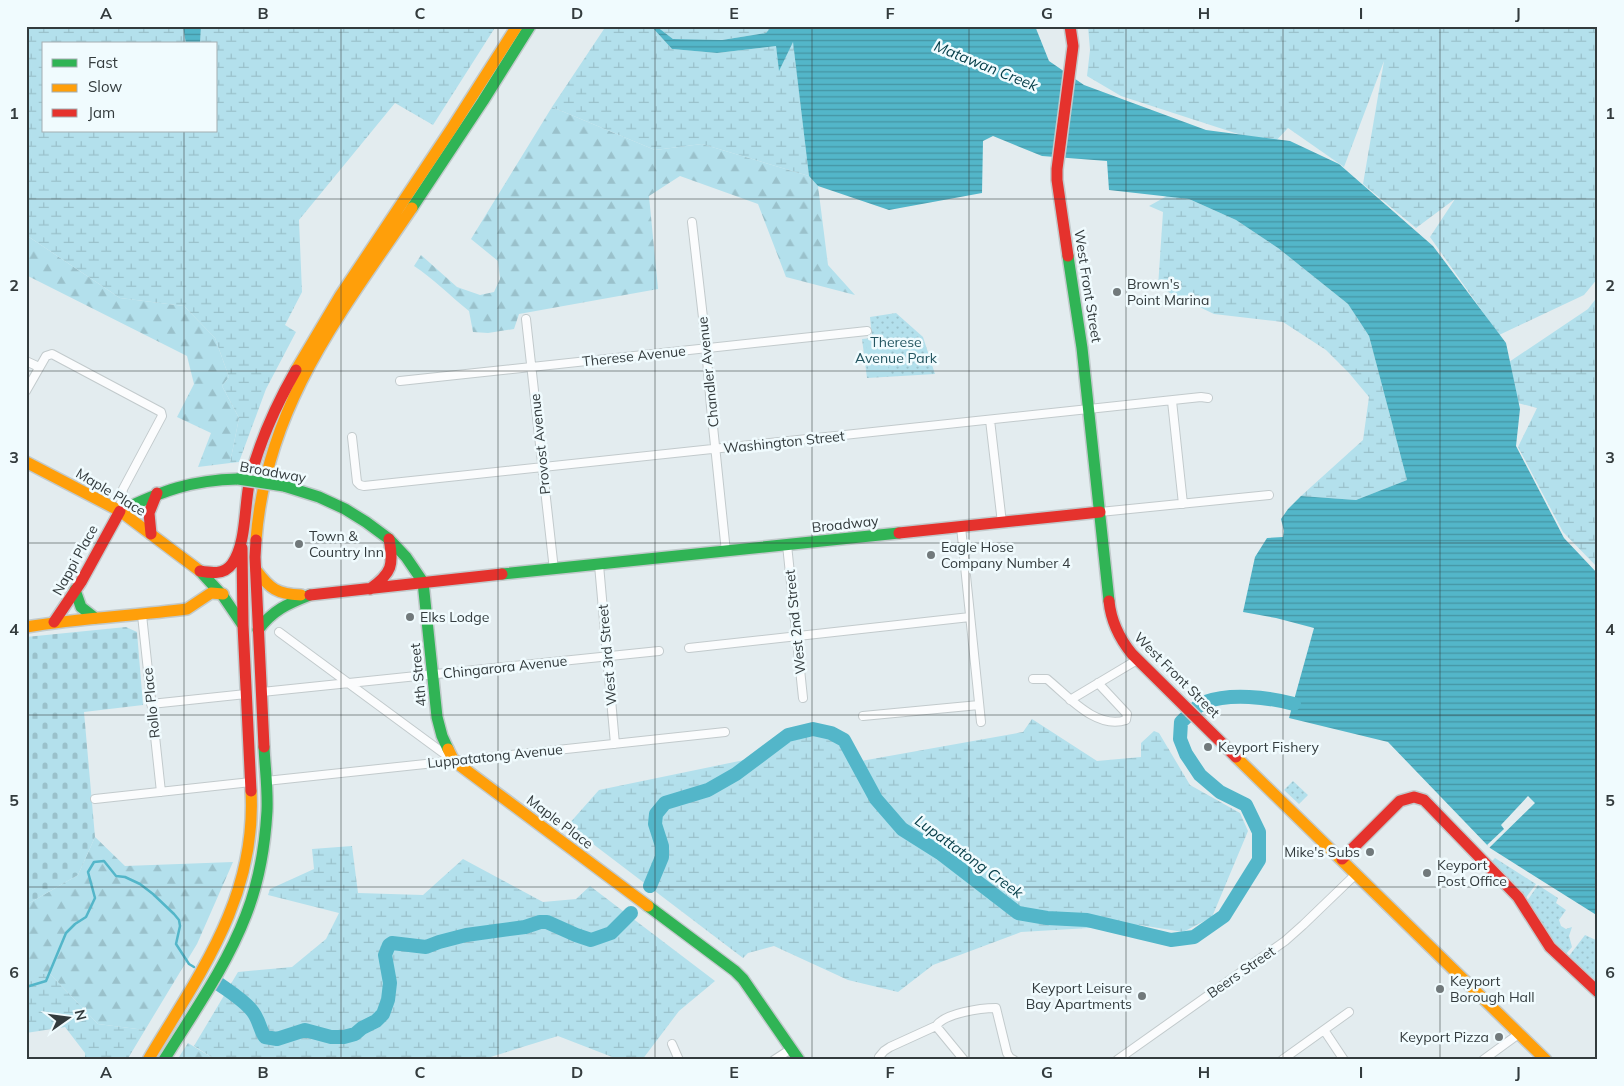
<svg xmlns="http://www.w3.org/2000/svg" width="1624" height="1086" viewBox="0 0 1624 1086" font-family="Mulish,sans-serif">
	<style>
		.grass { fill: url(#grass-dots) }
		.forest { fill: url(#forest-firs) }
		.wetland { fill: url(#wetland-marsh) }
		.cemetery { fill: url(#cemetery-stones) }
		.pitch { fill: #b3e0ec }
		.water { fill: url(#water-rules) }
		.pier { fill: #e3ecef }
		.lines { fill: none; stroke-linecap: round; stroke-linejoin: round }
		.stream { stroke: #53b6c9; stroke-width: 2.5 }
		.river { stroke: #53b6c9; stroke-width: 14 }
		.street-casing { stroke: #c2cacc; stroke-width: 10 }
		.fast-casing { stroke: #c2cacc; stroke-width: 14 }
		.slow-casing { stroke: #c2cacc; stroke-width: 14 }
		.jam-casing { stroke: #c2cacc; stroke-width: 14 }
		.street { stroke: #fbfcfd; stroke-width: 8 }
		.fast { stroke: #30b455; stroke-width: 11 }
		.slow { stroke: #ff9f0a; stroke-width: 11 }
		.jam { stroke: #e5322d; stroke-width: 11 }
		.fast-bridge-casing { stroke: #c2cacc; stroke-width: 14; stroke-linecap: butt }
		.fast-bridge { stroke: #30b455; stroke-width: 11 }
		.grid { fill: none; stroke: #333b3d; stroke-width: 1; stroke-opacity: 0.55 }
		.poi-dot { fill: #71797b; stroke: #f0fbfe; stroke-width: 2 }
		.labels { text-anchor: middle; stroke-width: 5; stroke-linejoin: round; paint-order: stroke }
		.poi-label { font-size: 14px; fill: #333b3d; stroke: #f0fbfe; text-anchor: start }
		.street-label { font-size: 14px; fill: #333b3d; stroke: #f0fbfe }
		.park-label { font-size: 14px; fill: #235560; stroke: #f0fbfe }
		.water-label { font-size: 15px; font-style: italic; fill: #043d48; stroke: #f0fbfe }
		.neatline { fill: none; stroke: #333b3d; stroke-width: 2 }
		.grid-label { font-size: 16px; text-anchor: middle; font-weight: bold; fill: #333b3d }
	</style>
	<defs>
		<pattern id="grass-dots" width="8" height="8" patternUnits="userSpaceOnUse" patternTransform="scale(1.25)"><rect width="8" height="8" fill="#b3e0ec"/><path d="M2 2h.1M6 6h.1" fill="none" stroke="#9ac1cb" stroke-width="1.8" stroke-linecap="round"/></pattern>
		<pattern id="forest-firs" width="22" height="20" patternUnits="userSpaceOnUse" patternTransform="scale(1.25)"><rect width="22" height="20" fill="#b3e0ec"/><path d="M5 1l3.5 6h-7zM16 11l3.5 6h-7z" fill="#9ac1cb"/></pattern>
		<pattern id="wetland-marsh" width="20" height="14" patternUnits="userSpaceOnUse" patternTransform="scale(1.25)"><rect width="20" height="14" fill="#b3e0ec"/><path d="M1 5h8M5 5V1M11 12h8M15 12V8" fill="none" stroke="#9ac1cb"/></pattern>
		<pattern id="cemetery-stones" width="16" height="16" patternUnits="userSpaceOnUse" patternTransform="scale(1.25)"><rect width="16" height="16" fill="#b3e0ec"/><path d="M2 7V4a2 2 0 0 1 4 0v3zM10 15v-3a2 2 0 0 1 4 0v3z" fill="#9ac1cb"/></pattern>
		<pattern id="water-rules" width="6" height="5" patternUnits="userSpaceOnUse" patternTransform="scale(1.25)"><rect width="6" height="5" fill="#53b6c9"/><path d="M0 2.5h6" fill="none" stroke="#4595a4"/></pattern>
	</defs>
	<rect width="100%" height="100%" fill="#e3ecef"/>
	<!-- grass -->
	<path class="grass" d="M896,313L923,337L935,374L867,378L862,339L872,338L870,317Z
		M1293,781L1308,795L1299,804L1284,790Z
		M1495,858L1536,884L1525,899L1492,861Z
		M1538,885L1558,898L1556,903L1566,910L1559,920L1561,926L1566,929L1572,927L1569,936L1572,947L1565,955L1556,947L1527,901Z
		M1585,935L1598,941V984L1569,956Z"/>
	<!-- forest -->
	<path class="forest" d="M552,107L655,150L702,144L809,176L818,186L828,265L855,295L786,277L758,204L680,176L649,196L658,289L519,314L514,329L488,333L473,332L469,311C450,296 434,279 414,266L421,255L457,287L480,295L494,292L500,279L498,261L471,239Z
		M26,235L120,298L184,306L215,338L229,377L222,386L239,418L230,463L198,467L211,433L177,417L194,384L187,356L26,275Z
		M95,837L125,866L233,862L197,944L145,1030L98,1024L50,974H26V905L78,875Z
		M188,1043L216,1060H177Z"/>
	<!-- wetland -->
	<path class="wetland" d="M26,26H183L186,44H44V131H216V44H200L201,26H496L433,125L395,103L299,220L302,292L285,325L296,332L266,389L239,462L230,463L239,418L222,386L229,377L215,338L184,306L120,298L26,235Z
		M606,26H651L672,49L717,53L776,46L779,70L793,41L809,176L702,144L655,150L552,107Z
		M656,26H772L766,33L722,40L673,39Z
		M1088,26H1598V278L1584,295L1499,335L1430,237L1455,199L1416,228L1363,184L1384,61L1344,167L1288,128L1272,145L1121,96L1087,76L1090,50Z
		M1167,196L1189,199L1236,220L1278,248L1348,304L1369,336L1407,480L1356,500L1301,496L1363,440L1369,397L1349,373L1326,350L1283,322L1214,314L1158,287L1163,212L1149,206Z
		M1598,296V568L1563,532L1518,447L1537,408L1514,402L1503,366L1588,309Z
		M1032,719L1097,761L1141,757V743L1154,731L1159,733L1190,785L1240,813L1248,831L1212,917L1183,932L1140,925L1021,932L933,965L898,992L848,980L774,946L748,953L743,958L568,825L599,790L749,759L781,732L815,725L843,734L861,761L1023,732Z
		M352,846L358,893L423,895L463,859L543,902L576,899L590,886L715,981L679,1011L642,1060H620L558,1036L481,1060H216L194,1046L238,972L292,967L326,939L339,913L268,895L270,889L314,869L312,849Z
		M26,974H50L98,1024L145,1030L127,1060H85V1053L65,1027L26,1033Z"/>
	<!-- cemetery -->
	<path class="cemetery" d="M126,627L137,632L143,705L84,712L95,837L78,875L26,905V637Z"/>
	<!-- pitch -->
	<path class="pitch" d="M886,344L889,375L869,377L866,346Z"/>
	<!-- water -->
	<path class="water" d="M183,26H201L200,44H186Z
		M651,26H656L673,39L722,40L766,33L772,26H1035L1049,61L1084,85L1206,130L1290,141L1339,164L1433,246L1506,343L1520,409L1516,446L1564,538L1598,574V916L1490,848L1388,742L1289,718L1314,628L1276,618L1243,612L1255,557L1267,538L1283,537L1284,531L1281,519L1288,509L1301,496L1356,500L1407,480L1369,336L1348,304L1278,248L1236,220L1189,199L1109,190L1107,161L1042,156L993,136L983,141L982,193L889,210L818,186L809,176L793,42L779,71L776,46L717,53L672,49Z"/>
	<!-- pier -->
	<path class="pier" d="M1528,796L1535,803L1489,848L1487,845L1504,829L1501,825Z"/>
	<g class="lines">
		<!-- stream -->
		<path class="stream" d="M26,987L46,981L66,933L75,924L86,917L95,898L88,872L94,862L104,861L116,876L125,877L140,884L153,894L174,914L179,920L180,926L176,944L189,964L194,967"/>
		<!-- river -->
		<path class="river" d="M650,886L662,857V846L655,824L656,814L665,803L708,790L736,774L788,735L813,729L831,733L844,740L876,799L902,829L940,853L1018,913L1047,918L1087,920L1171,940L1194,937L1224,916L1259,860V832L1246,805L1220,792L1200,775L1186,754L1180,739L1181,722C1188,716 1196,706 1205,702C1230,693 1268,697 1294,704
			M219,984C230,992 245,1001 253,1012C259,1020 260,1030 265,1037L277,1039L305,1030L331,1037H344L355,1034L362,1028L376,1021L383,1014L388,1000L390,983L385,955L389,945L392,943L426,947L439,942L466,935L525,927L540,922H547L576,935L591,940L611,933L631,913"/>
		<defs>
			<path id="street" d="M692,222L705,335L711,407L726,552
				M526,319L554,570
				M26,361L39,367
				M400,381L867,331
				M26,391L46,356L52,354L161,412L162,416L123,489L120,511
				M1172,401L1183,504
				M990,420L1002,523
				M352,437L357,482L360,485L364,486L1201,397L1208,398
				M1100,512L1269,495
				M961,527L981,722
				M787,545L803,698
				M599,565L615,744
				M142,615L161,792
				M279,632L450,758
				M689,648L970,617
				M1033,679H1047C1068,696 1096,730 1126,720L1127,714L1098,683
				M262,692L659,651
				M1070,700L1137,660
				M151,704L246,694
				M863,716L979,705
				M266,781L725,732
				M95,799L251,782
				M1324,1030L1344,1060
				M672,1044L679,1060
				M879,1057L884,1051L890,1047L936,1026
				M774,1060L791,1049
				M964,1060L936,1026C945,1013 981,1008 996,1008L1007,1053L1010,1058L1014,1060
				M1117,1060L1285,941L1303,925L1356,874
				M1282,1060L1349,1012
				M1483,1060L1520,1033"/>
			<path id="fast" d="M412,208L483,101L530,26
				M1068,256L1082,348L1109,601
				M284,486L319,497L345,509L366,522L389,539L406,557L423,582L437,717L442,736L448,749
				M120,511C162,491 191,480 238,479
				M200,571L223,596L242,624
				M502,574L899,533
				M75,590L81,607L95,618
				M258,630C273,610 287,604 310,595
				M648,906L735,971L743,979L799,1060
				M164,1060C193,1013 226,967 246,915C259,882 265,846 267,811C268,790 265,768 264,747"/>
			<path id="slow" d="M296,370L340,296L452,128L517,26
				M26,462L120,511L200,571
				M256,540C266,406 340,314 412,208
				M256,570C270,589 277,594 301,595
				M187,609L211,593L223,594
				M26,627C79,618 133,616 187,609
				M448,749L454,761L648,906
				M1236,757L1546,1060
				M148,1060C200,973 257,897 251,791"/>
			<path id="jam" d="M1068,256L1057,180V169L1073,46L1070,26
				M899,533L1100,512
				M151,534L149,513L157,493
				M256,540L255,557L264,747
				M242,548L243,625L251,791
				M200,571C211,573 224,575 232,564C247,543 244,504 250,479C260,440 276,405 296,370
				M370,589C392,573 394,565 389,539
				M310,595L502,574
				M1109,601C1111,621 1119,638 1132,654L1236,757
				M54,622L81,582L120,511
				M1342,859L1400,801L1414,797L1424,800L1518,897L1550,947L1598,992"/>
		</defs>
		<!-- street casing -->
		<use href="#street" class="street-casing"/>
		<!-- fast casing -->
		<use href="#fast" class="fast-casing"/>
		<!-- slow casing -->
		<use href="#slow" class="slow-casing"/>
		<!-- jam casing -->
		<use href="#jam" class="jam-casing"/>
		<!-- street -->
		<use href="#street" class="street"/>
		<!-- fast -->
		<use href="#fast" class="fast"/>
		<!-- slow -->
		<use href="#slow" class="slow"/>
		<!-- jam -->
		<use href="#jam" class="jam"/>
		<defs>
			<path id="fast-bridge" d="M238,479L284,486"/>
		</defs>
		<!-- fast-bridge casing -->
		<use href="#fast-bridge" class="fast-bridge-casing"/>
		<!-- fast-bridge -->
		<use href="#fast-bridge" class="fast-bridge"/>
	</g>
	<!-- grid -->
	<path class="grid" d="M184,26V44M341,26V1060M498,26V1060M655,26V1060M812,26V1060M969,26V1060M1126,26V1060M1283,26V1060M1440,26V1060M184,131V1060M26,199H1598M26,371H1598M26,543H1598M26,715H1598M26,887H1598"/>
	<!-- markers -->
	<g class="poi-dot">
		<circle cx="1117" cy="292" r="5"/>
		<circle cx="299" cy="544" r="5"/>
		<circle cx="931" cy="555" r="5"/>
		<circle cx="410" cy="617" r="5"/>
		<circle cx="1208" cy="747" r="5"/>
		<circle cx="1370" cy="852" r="5"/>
		<circle cx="1427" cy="873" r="5"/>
		<circle cx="1440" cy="989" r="5"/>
		<circle cx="1142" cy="996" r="5"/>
		<circle cx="1499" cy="1037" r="5"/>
	</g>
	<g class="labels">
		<!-- poi labels -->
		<g class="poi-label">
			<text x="1127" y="289">Brown's<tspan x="1127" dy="16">Point Marina</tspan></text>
			<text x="309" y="541">Town &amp;<tspan x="309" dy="16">Country Inn</tspan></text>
			<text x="941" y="552">Eagle Hose<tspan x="941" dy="16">Company Number 4</tspan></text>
			<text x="420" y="622">Elks Lodge</text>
			<text x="1218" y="752">Keyport Fishery</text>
			<text x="1360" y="857" text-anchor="end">Mike's Subs</text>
			<text x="1437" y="870">Keyport<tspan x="1437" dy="16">Post Office</tspan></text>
			<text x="1450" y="986">Keyport<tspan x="1450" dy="16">Borough Hall</tspan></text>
			<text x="1132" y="993" text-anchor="end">Keyport Leisure<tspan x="1132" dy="16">Bay Apartments</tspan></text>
			<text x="1489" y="1042" text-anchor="end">Keyport Pizza</text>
		</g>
		<!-- street labels -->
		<g class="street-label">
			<text transform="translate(1088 286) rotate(81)" y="5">West Front Street</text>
			<text transform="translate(634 356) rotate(-6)" y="5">Therese Avenue</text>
			<text transform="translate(708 372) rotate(-96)" y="5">Chandler Avenue</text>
			<text transform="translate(784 442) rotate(-6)" y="5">Washington Street</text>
			<text transform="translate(540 444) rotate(-96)" y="5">Provost Avenue</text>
			<text transform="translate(273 472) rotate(10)" y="5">Broadway</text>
			<text transform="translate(111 492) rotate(31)" y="5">Maple Place</text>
			<text transform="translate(845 524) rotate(-6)" y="5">Broadway</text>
			<text transform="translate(75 560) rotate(-61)" y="5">Nappi Place</text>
			<text transform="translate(795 622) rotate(-96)" y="5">West 2nd Street</text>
			<text transform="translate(607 655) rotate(-95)" y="5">West 3rd Street</text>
			<text transform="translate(505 667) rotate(-6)" y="5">Chingarora Avenue</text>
			<text transform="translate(418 675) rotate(-96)" y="5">4th Street</text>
			<text transform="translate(1177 675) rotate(45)" y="5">West Front Street</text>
			<text transform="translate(151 703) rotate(-96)" y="5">Rollo Place</text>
			<text transform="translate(495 756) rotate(-6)" y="5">Luppatatong Avenue</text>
			<text transform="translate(560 822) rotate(37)" y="5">Maple Place</text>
			<text transform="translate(1241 972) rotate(-35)" y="5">Beers Street</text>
		</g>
		<!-- park labels -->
		<g class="park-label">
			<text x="896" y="347">Therese<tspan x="896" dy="16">Avenue Park</tspan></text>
		</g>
		<!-- water labels -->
		<g class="water-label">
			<text transform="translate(986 66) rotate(22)" y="5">Matawan Creek</text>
			<text transform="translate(969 857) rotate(36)" y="5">Lupattatong Creek</text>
		</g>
	</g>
	<!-- border -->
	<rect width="1624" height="1086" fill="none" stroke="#f0fbfe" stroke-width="55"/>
	<!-- legend -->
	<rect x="42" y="42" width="175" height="90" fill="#f0fbfe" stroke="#a4aeb1"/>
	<rect x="52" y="59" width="25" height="8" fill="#30b455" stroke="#a4aeb1"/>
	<text x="88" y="68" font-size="15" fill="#333b3d">Fast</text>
	<rect x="52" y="84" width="25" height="8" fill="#ff9f0a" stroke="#a4aeb1"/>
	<text x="88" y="92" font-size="15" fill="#333b3d">Slow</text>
	<rect x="52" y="109" width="25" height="8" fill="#e5322d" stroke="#a4aeb1"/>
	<text x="88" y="118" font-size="15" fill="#333b3d">Jam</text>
	<!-- north arrow -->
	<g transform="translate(68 1018) rotate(76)" stroke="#f0fbfe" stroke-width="4" paint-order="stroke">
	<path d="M0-4L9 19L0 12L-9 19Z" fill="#333b3d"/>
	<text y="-8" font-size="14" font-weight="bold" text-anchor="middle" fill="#333b3d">N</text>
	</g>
	<rect x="28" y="28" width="1568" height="1030" class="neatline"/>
	<g class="grid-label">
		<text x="106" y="19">A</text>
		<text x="263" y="19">B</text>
		<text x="420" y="19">C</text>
		<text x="577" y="19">D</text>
		<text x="734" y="19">E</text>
		<text x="890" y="19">F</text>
		<text x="1047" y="19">G</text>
		<text x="1204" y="19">H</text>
		<text x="1361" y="19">I</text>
		<text x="1518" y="19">J</text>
		<text x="14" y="119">1</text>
		<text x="1610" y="119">1</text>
		<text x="14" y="291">2</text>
		<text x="1610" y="291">2</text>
		<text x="14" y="463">3</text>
		<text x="1610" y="463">3</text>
		<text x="14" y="635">4</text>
		<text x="1610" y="635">4</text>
		<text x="14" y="806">5</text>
		<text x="1610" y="806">5</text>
		<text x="14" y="978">6</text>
		<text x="1610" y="978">6</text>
		<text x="106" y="1078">A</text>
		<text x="263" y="1078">B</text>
		<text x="420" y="1078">C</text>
		<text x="577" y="1078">D</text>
		<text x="734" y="1078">E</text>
		<text x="890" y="1078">F</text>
		<text x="1047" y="1078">G</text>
		<text x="1204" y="1078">H</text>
		<text x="1361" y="1078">I</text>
		<text x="1518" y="1078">J</text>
	</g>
</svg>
